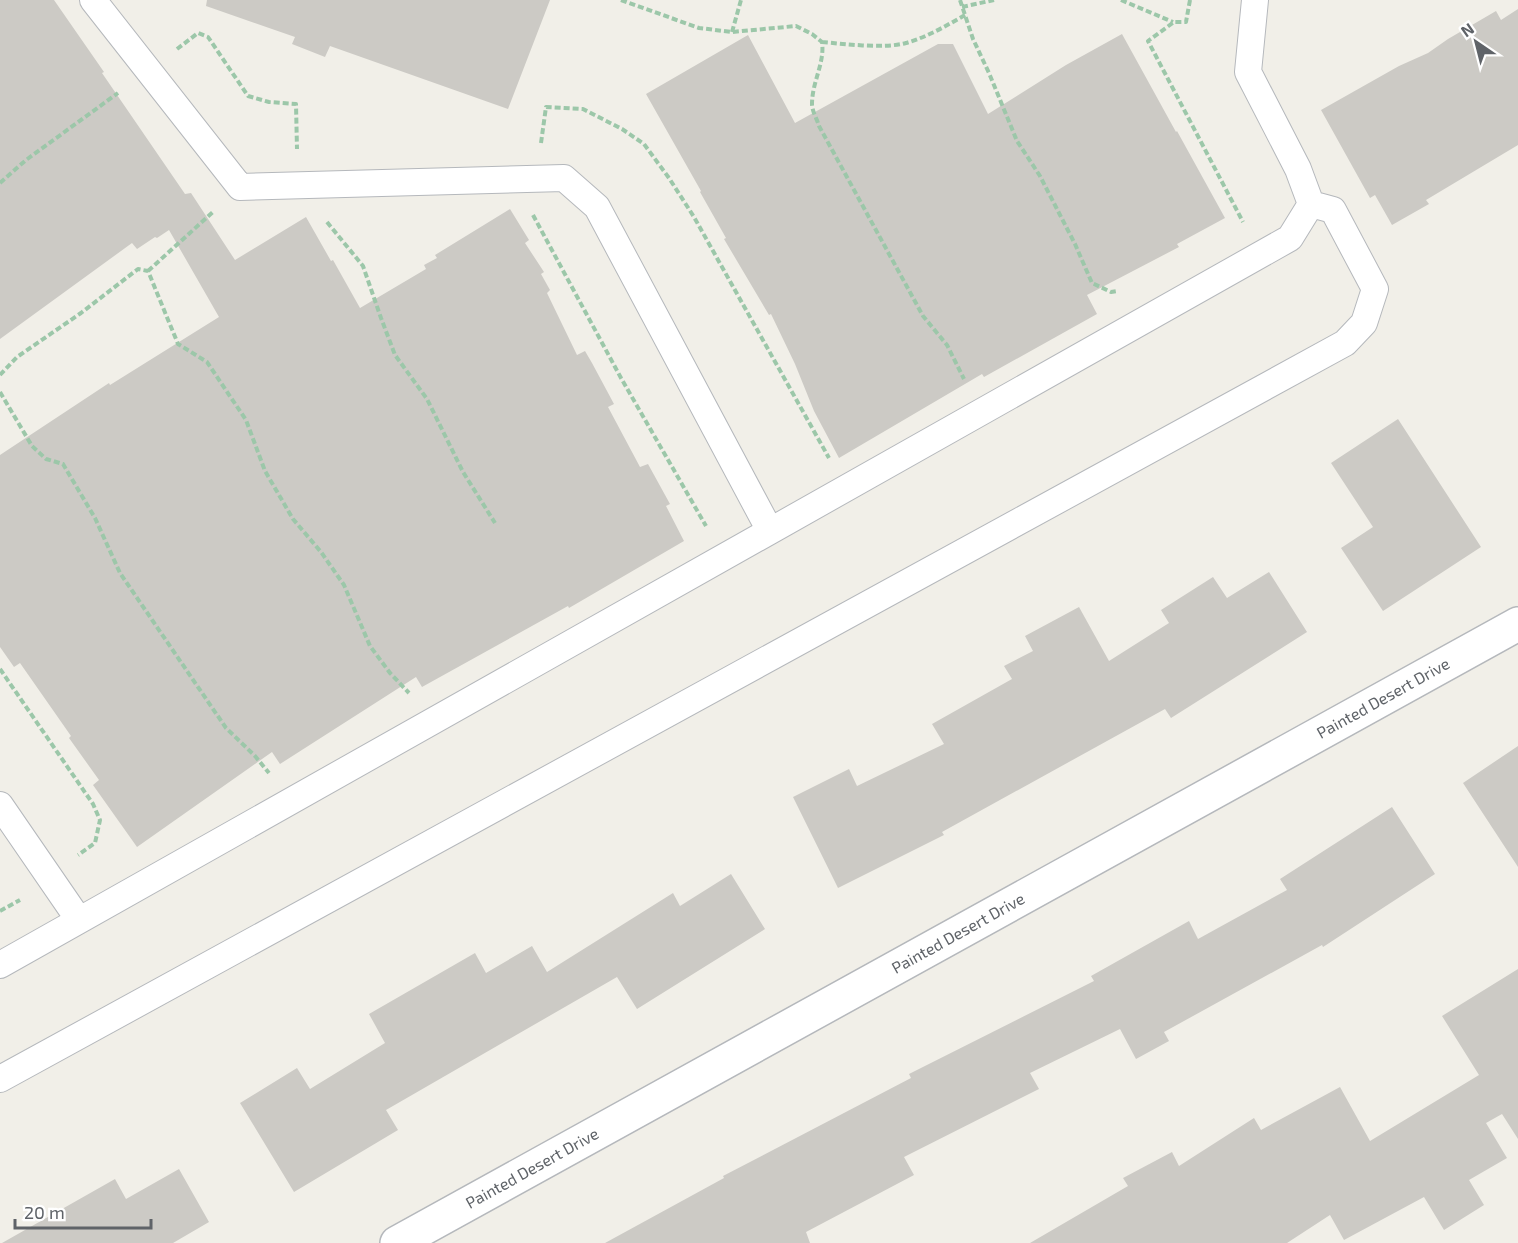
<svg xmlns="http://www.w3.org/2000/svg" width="1518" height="1243" viewBox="0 0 1518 1243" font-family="'Exo 2',sans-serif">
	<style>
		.building { fill: #cccac5 }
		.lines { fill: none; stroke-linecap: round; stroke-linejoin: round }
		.lane-casing { stroke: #b5b8bc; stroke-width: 28 }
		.street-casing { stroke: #b5b8bc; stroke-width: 36 }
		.path { stroke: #9cc7a9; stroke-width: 4; stroke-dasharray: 6 3; stroke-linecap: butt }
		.lane { stroke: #fff; stroke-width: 26 }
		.street { stroke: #fff; stroke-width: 33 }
		.labels { text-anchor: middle; stroke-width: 5; stroke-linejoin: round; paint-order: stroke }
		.street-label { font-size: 16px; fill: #5f6368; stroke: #fff }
	</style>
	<rect width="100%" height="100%" fill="#f1efe8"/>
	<!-- building -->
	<path class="building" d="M0,0H54L104,72L102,73L185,194L191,193L235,260L306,217L331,261L333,260L360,308L426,269L424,265L437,258L435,255L510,209L529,240L525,243L544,272L541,274L550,290L547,293L577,355L585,351L592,363L614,404L608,407L640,467L648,464L670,504L666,506L684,541L569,608L568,606L422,687L416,677L280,764L272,752L137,847L93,785L99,780L69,738L71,736L20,663L14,667L0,647V455L109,383L110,385L219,317L169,230L157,238L155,237L137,249L132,243L0,339Z
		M207,0H550L508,109L330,46L325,57L292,44L295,37L206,6Z
		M1518,9V145L1426,200L1429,204L1392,225L1375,195L1370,198L1321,110L1399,66L1428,53L1448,39L1496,11L1501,20Z
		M1122,34L1176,132L1177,131L1225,218L1177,244L1179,247L1087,295L1097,314L984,377L982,374L839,458L814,411L795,364L771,314L769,315L724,239L726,238L700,192L701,191L646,94L748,35L795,123L938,44H953L988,114L1066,65Z
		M1398,419L1481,547L1383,611L1341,548L1373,527L1331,463Z
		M1269,572L1307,632L1171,718L1165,709L942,832L944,835L838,888L793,797L849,769L857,786L944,744L932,724L1012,679L1004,666L1033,651L1025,636L1079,607L1109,661L1169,623L1161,610L1213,577L1227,598Z
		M1518,746V867L1463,783Z
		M1392,807L1435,874L1323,947L1322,945L1164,1032L1169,1041L1136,1059L1120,1029L1030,1073L1039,1089L904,1157L914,1175L806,1232L810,1243H605L724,1178L723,1176L911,1078L909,1074L1094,981L1091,976L1189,921L1198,939L1287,890L1280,879Z
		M731,874L765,929L637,1009L617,977L386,1110L398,1130L294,1192L240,1103L297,1068L310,1089L385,1043L369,1014L475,953L486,973L532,946L547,972L673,893L680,906Z
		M1518,969V1139L1502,1114L1486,1123L1507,1158L1469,1180L1484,1205L1444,1230L1424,1197L1344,1240L1330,1215L1287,1243H1030L1128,1186L1123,1178L1172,1152L1179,1166L1254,1118L1261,1130L1340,1087L1370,1141L1479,1075L1442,1016Z
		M179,1169L209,1222L173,1243H2L115,1179L126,1199Z"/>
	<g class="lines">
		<defs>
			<path id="lane" d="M93,0L240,187L564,178L597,207L770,531
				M1255,0L1248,72L1298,169L1311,204
				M0,805L79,920
				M0,965L1290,238L1311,204
				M0,1079L1345,343L1364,323L1375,289L1333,210L1311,204"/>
			<path id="street" d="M397,1243L1518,624"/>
		</defs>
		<!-- lane casing -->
		<use href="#lane" class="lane-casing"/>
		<!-- street casing -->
		<use href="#street" class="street-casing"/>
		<!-- path -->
		<path class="path" d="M621,0L699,28L732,32L796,26L812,34L822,42C825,63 812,82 812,104C812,111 817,119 819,126L923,316L947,345L964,379
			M960,0L973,39L989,73L1017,141L1040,176L1075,244L1092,283L1111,292L1117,291
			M1121,0L1173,22
			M1190,0L1186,22H1174L1148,41L1243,222
			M962,7L994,0
			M732,32L741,0
			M822,42C845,44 884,49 906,43C927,37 946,26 965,15
			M177,49L198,33L208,37L248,96L269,102L296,104L297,149
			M541,143L546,107L583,109L622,129L644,144L669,178L694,217L829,458
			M0,183L26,160L118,93
			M533,215L621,378L706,526
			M327,222L363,266L381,318L395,355L427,399L463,472L495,523
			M148,271L214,211
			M0,375L17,357L81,313L138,269L148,271L178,344L207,362L246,420L265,471L293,519L321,552L344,585L370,646L390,673L409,693
			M0,392L32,446L46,459L63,464L95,518L120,573L226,728L255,756L269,773
			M0,669L93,804L100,820L95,843L78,855
			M0,911L20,900"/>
		<!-- lane -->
		<use href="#lane" class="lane"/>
		<!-- street -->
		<use href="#street" class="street"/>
	</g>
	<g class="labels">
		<!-- street labels -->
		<g class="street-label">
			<text transform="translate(1383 698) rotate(-29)" y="6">Painted Desert Drive</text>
			<text transform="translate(958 933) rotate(-29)" y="6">Painted Desert Drive</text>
			<text transform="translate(532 1168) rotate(-29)" y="6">Painted Desert Drive</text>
		</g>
	</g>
	<!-- north arrow -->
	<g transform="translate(1476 42) rotate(325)" stroke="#ffffff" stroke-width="4.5" paint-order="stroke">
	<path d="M0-4.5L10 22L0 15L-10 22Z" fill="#5f6368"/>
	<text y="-9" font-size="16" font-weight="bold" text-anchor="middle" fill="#5f6368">N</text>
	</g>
	<!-- scale -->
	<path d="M15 1219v9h136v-9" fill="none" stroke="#5f6368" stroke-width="3"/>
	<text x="24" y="1219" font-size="18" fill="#5f6368" stroke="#ffffff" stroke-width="4.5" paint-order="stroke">20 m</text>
</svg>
